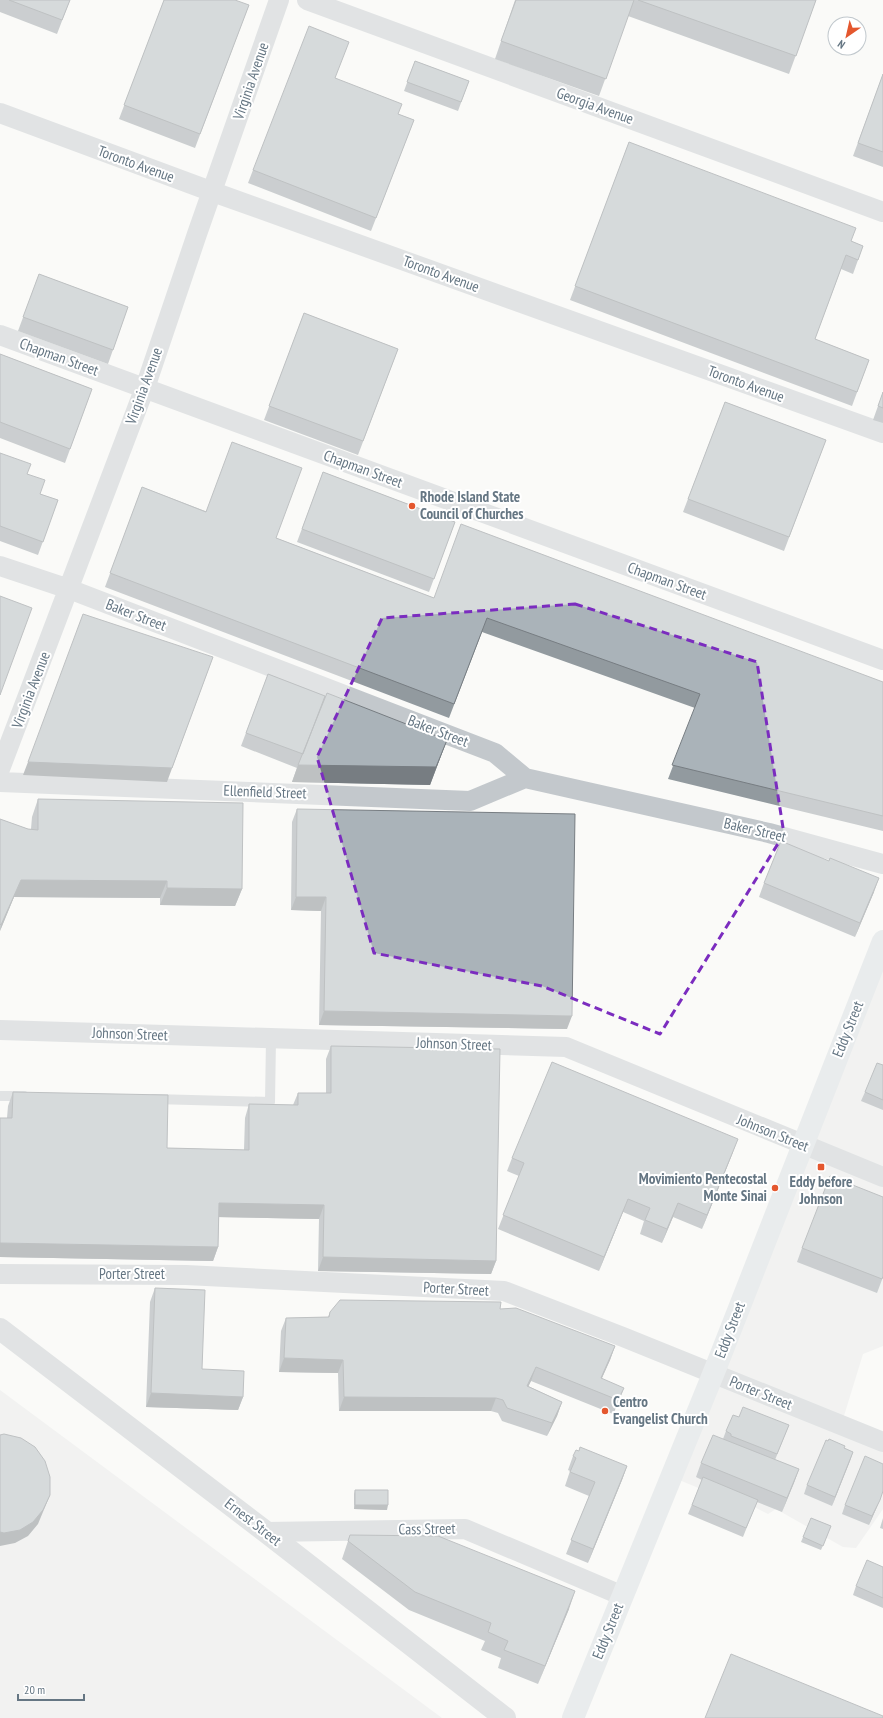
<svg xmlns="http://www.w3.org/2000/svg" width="883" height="1718" viewBox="0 0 883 1718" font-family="'PT Sans Narrow',sans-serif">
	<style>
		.built { fill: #e8e9e9 }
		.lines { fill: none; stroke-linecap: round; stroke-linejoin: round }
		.service { stroke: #c3c8cc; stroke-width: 10 }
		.minor { stroke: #c3c8cc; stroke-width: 20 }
		.tertiary { stroke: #c3c8cc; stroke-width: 22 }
		.secondary { stroke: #d6dbdf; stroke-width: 22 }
		.wall { fill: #929a9f }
		.shaded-wall { fill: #777d82 }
		.building { fill: #aab3b9; stroke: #777d82 }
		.marked { fill: none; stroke: #7b2cbf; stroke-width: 3; stroke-dasharray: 8 5; stroke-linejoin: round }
		.poi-dot { fill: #e4572e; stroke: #fff; stroke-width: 1.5 }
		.labels { text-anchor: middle; stroke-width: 4; stroke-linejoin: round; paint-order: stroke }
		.street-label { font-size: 15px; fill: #657683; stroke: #fff }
		.poi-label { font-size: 15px; font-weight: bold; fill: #657683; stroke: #fff; text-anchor: start }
	</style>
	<rect width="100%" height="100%" fill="#fafaf8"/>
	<!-- built -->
	<path class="built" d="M883,938V1346L863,1354L843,1419L883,1441V1509L856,1548L843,1547L776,1509L768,1514L737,1498L725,1499L672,1477Z
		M0,1390L442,1718H0Z"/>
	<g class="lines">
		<!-- service -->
		<path class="service" d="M0,1096H24
			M154,1099L270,1102L271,1039"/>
		<!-- minor -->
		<path class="minor" d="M307,0L883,212
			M0,113L213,192L883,433
			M0,335L883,660
			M0,566L69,589L495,753L525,778L769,833L883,864
			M0,769L147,382L197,234L279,0
			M0,782L470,801L525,778
			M0,1030L566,1047L883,1177
			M0,1274L186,1275L504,1291L623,1337L883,1442
			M266,1532L465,1529L623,1596"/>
		<!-- tertiary -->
		<path class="tertiary" d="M0,1329L266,1532L505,1718"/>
		<!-- secondary -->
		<path class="secondary" d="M573,1718L716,1367L883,941"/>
	</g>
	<!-- wall -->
	<path class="wall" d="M0,0H70L57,34L0,12Z
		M164,0L249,5L195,148L119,119Z
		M515,0H816L789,74L628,16L599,96L495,59Z
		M415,61L469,81L458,111L404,91Z
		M883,74V167L853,156Z
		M336,78L398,114L414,120L371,231L248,183L253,170Z
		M629,142L851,241L863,246L853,274L841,269L815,339L869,360L852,406L570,300Z
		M39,274L128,307L108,364L18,331Z
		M304,313L398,349L358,455L264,420Z
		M0,354L92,389L65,463L0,438Z
		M883,392V423L873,420Z
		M725,402L826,440L784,551L683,512Z
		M0,453L27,474L40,494L58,500L38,555L0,541Z
		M323,472L455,522L429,592L297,542Z
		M142,487L434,598L883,682V831L668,779L695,708L482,632L449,718L105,587Z
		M268,674L325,696L447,740L430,785L292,782L297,768L241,746Z
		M38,799L242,889L235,906L160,905V898L14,897L0,931V819L28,829H31L32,817Z
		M297,809L567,1029L319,1025L321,911L291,910L292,822Z
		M764,883L874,892L855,937L759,897Z
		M331,1046L496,1261L491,1274L318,1271L319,1219L219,1217L218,1247L213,1261L0,1257V1118H7L8,1106L13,1092L167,1148L244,1150L245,1118L249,1104L293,1105L298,1093H326V1059Z
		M883,1065V1110L861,1101L865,1092Z
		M733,1152L702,1229L673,1217L662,1243L640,1234L644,1221L623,1212L599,1271L498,1229L519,1176L507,1171L512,1158Z
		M802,1248L883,1277L877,1293L797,1262Z
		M155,1288L202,1369L243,1397L238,1410L146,1407L150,1302Z
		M500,1309L615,1346L610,1360L602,1378L619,1401L613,1414L531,1381L528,1386L562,1402L557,1416L547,1436L502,1421L498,1413L491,1411H339L338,1373L279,1372L281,1331L286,1318L328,1317L330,1312Z
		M739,1417L789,1425L775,1460L799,1469L782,1512L757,1502L743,1537L688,1514L702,1480L696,1477L701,1463L723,1439L726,1431Z
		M844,1448L853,1452L832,1506L804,1494L807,1485Z
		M573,1456L627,1466L622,1480L588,1563L566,1554L589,1496L565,1486L570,1471L568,1470Z
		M355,1490L387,1510L354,1509V1494Z
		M883,1491L876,1509L869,1525L842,1514L845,1505Z
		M811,1518L831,1526L821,1550L801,1542Z
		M883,1518V1529L880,1528Z
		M350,1535L569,1609L538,1684L498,1668L501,1658L481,1650L485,1641L409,1610L342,1559Z
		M883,1567V1608L853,1595L856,1586Z"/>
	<!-- shaded-wall -->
	<path class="shaded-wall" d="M213,657L167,782L23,775L28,762Z
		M447,740L430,785L292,782L298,765Z
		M879,878L874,892L855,937L860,923Z
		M21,880L167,881L160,898L14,897L0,931L1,925Z
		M167,888L242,889L235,906L160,905Z
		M296,897H326L321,911L291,910Z
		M324,1011L572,1016L567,1029L319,1025Z
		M738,1139L733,1152L702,1229L707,1215Z
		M628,1199L623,1212L599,1271L604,1257Z
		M219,1203L324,1205L319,1219L214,1217Z
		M678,1203L673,1217L662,1243L667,1229Z
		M0,1243L218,1247L213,1261L0,1257Z
		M323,1257L496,1261L491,1274L318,1271Z
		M615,1346L610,1360L596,1391L601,1378Z
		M284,1358L343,1360L338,1373L279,1372Z
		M536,1367L531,1381L522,1400L527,1386Z
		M624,1388L619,1401L613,1414L618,1400Z
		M151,1393L243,1397L238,1410L146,1407Z
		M344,1397L496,1398L491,1411H339Z
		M562,1402L557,1416L547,1436L552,1423Z
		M853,1452L850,1461L832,1506L835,1497Z
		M627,1466L622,1480L588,1563L593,1549Z
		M799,1469L794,1483L782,1512L787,1498Z
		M50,1495L38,1524L28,1536L15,1543L0,1546V1532Z
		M880,1500L876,1509L869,1525L872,1516Z
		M355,1505H388L387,1510L354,1509Z
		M575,1591L569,1609L538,1684L545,1666Z"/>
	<!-- building -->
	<path class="building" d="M9,0H70L62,20Z
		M164,0H235L249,5L200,134L124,105Z
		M516,0H634L606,79L501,41Z
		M638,0H816L796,56Z
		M309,26L349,42L335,78L402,104L398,114L414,120L376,218L253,170Z
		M415,61L469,81L461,102L407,82Z
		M883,74V152L858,143Z
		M629,142L856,228L851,241L863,246L858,260L846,255L815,339L869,360L857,392L575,286Z
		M39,274L128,307L113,350L23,317Z
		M304,313L398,349L363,441L269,406Z
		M0,354L92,389L70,449L0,422Z
		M883,392V408L878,406Z
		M725,402L826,440L789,537L688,499Z
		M232,442L302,468L276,538L434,598L461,524L883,682V816L672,765L700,694L487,618L454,704L110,573L142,487L206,512Z
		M0,453L31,464L27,474L45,480L40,494L58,500L43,542L0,526Z
		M323,472L455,522L434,579L302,529Z
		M0,596L32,608L0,695Z
		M83,614L213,657L172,768L28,762Z
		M268,674L325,696L303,754L246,733Z
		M327,693L447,740L436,767L298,765Z
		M38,799L243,803L242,889L167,888V881L21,880L1,925L0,924V819L28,829L38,830Z
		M297,809L575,814L572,1016L324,1011L326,897H296Z
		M781,841L829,861L830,858L879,878L860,923L764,883Z
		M331,1046L500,1049L496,1261L323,1257L324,1205L219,1203L218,1247L0,1243V1118H12L13,1092L168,1095L167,1148L249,1150V1104L298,1105V1093H331Z
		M552,1062L738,1139L707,1215L678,1203L667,1229L645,1220L650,1208L628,1199L604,1257L503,1215L524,1163L512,1158Z
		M877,1063L883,1065V1100L865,1092Z
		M830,1176L883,1197V1276L882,1279L802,1248Z
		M155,1288L205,1290L202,1369L244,1371L243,1397L151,1393Z
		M340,1300L501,1302L500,1309L516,1308L615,1346L601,1378L624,1388L618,1400L536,1367L527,1386L562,1402L552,1423L507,1408L503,1400L496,1398L344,1397L343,1360L284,1358L286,1318L329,1317L330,1312Z
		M743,1407L789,1425L777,1454L731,1436V1434L726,1431L733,1415L739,1417Z
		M4,1434L21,1438L35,1447L45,1461L50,1477V1495L43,1510L33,1522L20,1530L4,1533L0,1532V1435Z
		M713,1435L799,1469L787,1498L701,1463Z
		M829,1439L845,1446L844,1448L853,1452L835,1497L807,1485L826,1440L828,1441Z
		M580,1447L627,1466L593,1549L571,1540L595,1482L570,1472L576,1458L573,1456L576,1450L579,1451Z
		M865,1456L883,1464V1491L880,1500L872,1516L845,1505Z
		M703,1477L758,1500L746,1528L692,1505Z
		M355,1490H388V1505H355Z
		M811,1518L831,1526L823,1546L803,1537Z
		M350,1535L438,1536L575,1591L545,1666L504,1650L508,1641L488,1632L491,1623L415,1592L348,1541Z
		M867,1560L883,1567V1598L856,1586Z
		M731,1654L883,1716V1718H705Z"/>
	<!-- marked area -->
	<path d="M0 0H883V1718H0ZM575,604L757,662L784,834L660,1034L542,986L374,953L317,757L382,618Z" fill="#fafaf8" fill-opacity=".55" fill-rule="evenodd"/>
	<path class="marked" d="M575,604L757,662L784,834L660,1034L542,986L374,953L317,757L382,618Z"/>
	<!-- markers -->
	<g class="poi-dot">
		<circle cx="412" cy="506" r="4"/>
		<rect x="817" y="1163" width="8" height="8" rx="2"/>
		<circle cx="775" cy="1188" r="4"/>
		<circle cx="605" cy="1411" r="4"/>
	</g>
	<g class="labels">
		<!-- street labels -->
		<g class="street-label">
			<text transform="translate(251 81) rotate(-71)" y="5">Virginia Avenue</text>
			<text transform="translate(595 106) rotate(20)" y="5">Georgia Avenue</text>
			<text transform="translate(136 164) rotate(20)" y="5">Toronto Avenue</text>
			<text transform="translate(441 274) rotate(20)" y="5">Toronto Avenue</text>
			<text transform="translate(59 357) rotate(20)" y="5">Chapman Street</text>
			<text transform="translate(746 384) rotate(20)" y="5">Toronto Avenue</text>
			<text transform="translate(144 386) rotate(-70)" y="5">Virginia Avenue</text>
			<text transform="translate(363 469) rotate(20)" y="5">Chapman Street</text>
			<text transform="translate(667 581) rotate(20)" y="5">Chapman Street</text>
			<text transform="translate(136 615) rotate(21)" y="5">Baker Street</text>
			<text transform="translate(31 690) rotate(-69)" y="5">Virginia Avenue</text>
			<text transform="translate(438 731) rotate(21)" y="5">Baker Street</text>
			<text transform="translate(265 792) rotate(2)" y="5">Ellenfield Street</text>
			<text transform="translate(755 830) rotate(13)" y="5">Baker Street</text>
			<text transform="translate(848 1029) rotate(-68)" y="5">Eddy Street</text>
			<text transform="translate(130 1034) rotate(2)" y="5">Johnson Street</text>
			<text transform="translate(454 1044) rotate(2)" y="5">Johnson Street</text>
			<text transform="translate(773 1133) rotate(22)" y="5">Johnson Street</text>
			<text x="132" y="1279">Porter Street</text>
			<text transform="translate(456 1289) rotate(3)" y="5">Porter Street</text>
			<text transform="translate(730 1330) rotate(-69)" y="5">Eddy Street</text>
			<text transform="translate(761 1393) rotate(22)" y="5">Porter Street</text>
			<text transform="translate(253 1522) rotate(38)" y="5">Ernest Street</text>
			<text transform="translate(427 1529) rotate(-1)" y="5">Cass Street</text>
			<text transform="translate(608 1631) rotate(-68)" y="5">Eddy Street</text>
		</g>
		<!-- poi labels -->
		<g class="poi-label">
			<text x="420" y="502">Rhode Island State<tspan x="420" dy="17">Council of Churches</tspan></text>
			<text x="767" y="1184" text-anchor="end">Movimiento Pentecostal<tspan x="767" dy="17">Monte Sinai</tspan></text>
			<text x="821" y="1187" text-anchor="middle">Eddy before<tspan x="821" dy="17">Johnson</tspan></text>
			<text x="613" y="1407">Centro<tspan x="613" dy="17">Evangelist Church</tspan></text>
		</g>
	</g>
	<!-- north arrow -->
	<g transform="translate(847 36) rotate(214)"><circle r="19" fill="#ffffff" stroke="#c1c8cd"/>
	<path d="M0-3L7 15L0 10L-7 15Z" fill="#e4572e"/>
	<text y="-6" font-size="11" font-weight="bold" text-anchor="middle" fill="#657683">N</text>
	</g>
	<!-- scale -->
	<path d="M18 1694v6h66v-6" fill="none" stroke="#657683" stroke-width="2"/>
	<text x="24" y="1694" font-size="12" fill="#657683" stroke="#ffffff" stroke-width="3" paint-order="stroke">20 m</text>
</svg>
